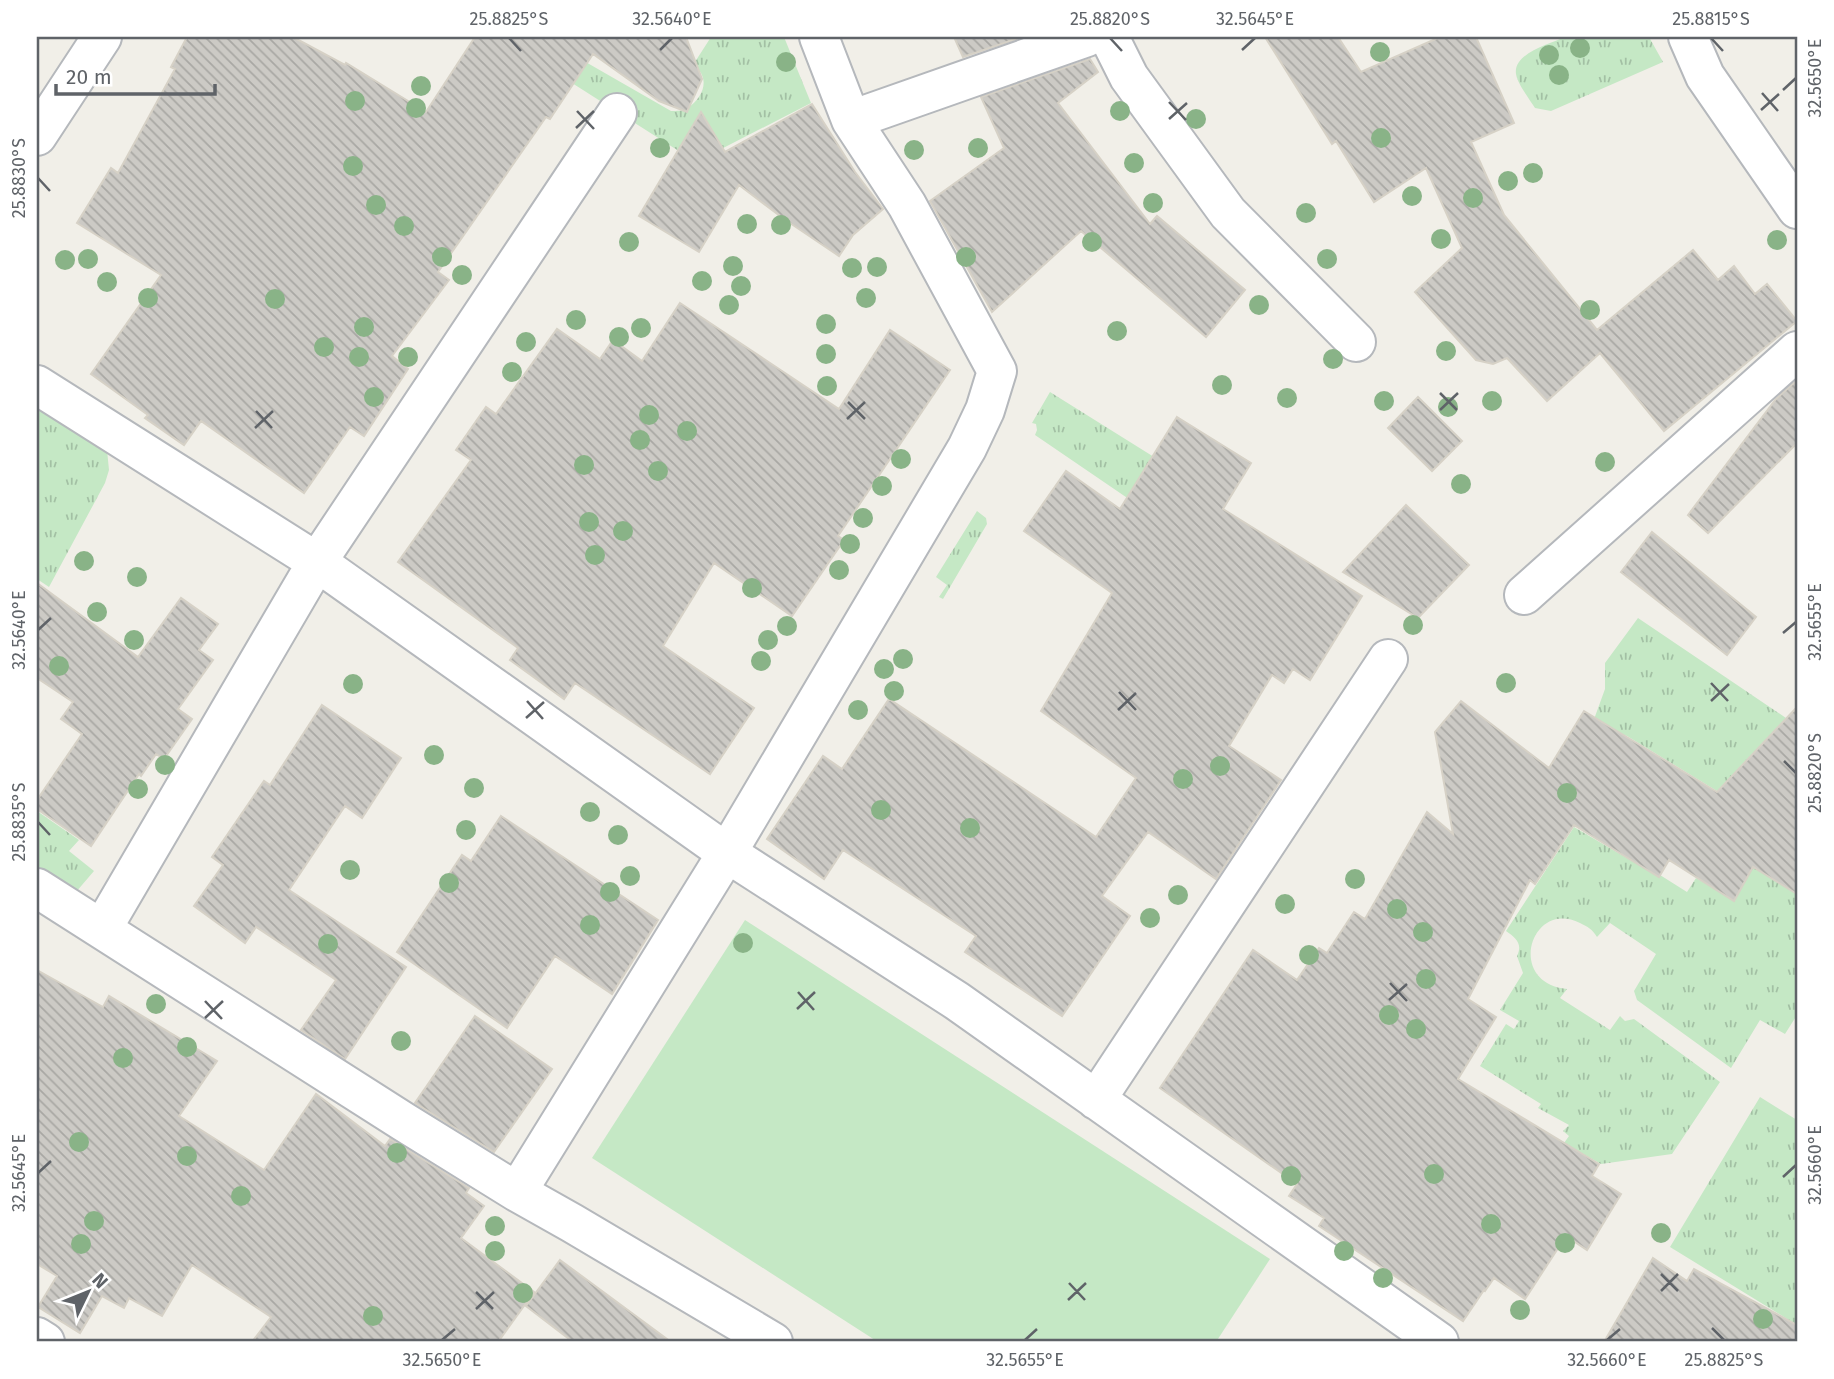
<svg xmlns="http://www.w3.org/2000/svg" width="1834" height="1379" viewBox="0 0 1834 1379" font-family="'Fira Sans',sans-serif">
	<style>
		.grass { fill: url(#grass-tufts) }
		.pitch { fill: #c5e8c5 }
		.building { fill: url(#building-back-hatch); stroke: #d6d1c6; stroke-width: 2 }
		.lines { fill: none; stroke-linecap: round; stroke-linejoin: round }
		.street-casing { stroke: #b5b8bc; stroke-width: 42 }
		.street { stroke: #fff; stroke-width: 38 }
		.tree { fill: #89b387 }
		.ticks { fill: none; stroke: #5f6368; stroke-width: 2.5 }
		.neatline { fill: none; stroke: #5f6368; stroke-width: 2.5 }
		.ticks-label { font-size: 18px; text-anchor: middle; fill: #5f6368 }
	</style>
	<defs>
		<pattern id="grass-tufts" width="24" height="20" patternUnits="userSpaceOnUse" patternTransform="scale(1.75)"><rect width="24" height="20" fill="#c5e8c5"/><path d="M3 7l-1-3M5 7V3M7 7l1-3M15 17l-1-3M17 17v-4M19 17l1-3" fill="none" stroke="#a3c0a4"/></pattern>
		<pattern id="building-back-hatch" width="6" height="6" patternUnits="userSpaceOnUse" patternTransform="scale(1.75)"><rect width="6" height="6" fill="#cccac5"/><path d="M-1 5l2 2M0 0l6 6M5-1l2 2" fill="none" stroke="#a9a8a4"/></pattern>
	</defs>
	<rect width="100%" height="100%" fill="#f1efe8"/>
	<!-- grass -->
	<path class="grass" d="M486,37H561L570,53L671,111C677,111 683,111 688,108C704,97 711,77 693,65L711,37H784L811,103L696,162L572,83Z
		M1565,37H1649L1663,62L1551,111L1535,108C1529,98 1518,85 1516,74C1513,53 1550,44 1565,37Z
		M1050,392L1170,467L1142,508L1035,435L1037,430L1036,424L1032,423Z
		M37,396L107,450L109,470L105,483L49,587L37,579Z
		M977,511L986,518L987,524L943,599L939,597L947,585L936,577Z
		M1638,618L1786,718L1717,791L1627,736L1593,722L1605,689V663Z
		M37,811L79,840L69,851L94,871L76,892L37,869Z
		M1574,827L1659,877L1660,875L1687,892L1696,878L1734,900L1753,867L1797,894V1015L1785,1034L1760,1020L1731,1068L1637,1000L1634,991L1656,954L1610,923L1597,937C1592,929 1588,927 1580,923C1531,898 1505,983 1567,989L1560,998L1610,1030L1620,1016L1625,1021L1634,1019L1720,1082L1672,1154L1601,1164L1564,1143L1569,1136L1563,1131L1569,1125L1538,1108L1541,1104L1480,1066L1506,1024L1514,1029L1519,1021L1500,1010L1523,973L1517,956C1523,944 1516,938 1506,931Z
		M1760,1097L1797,1120V1325L1670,1247Z"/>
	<!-- pitch -->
	<path class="pitch" d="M745,920L1270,1259L1216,1342H878L592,1158Z"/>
	<!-- building -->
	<path class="building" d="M187,37H293L345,65L346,63L426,112L475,37H686L702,79L687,112L659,101L593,54L550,119L546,117L438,272L449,280L392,356L408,369L364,436L350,427L304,493L201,421L184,445L145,418L148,415L91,374L161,275L77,223L111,168L118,173L175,69L171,67Z
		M954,37H1022L963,57Z
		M1265,37H1338L1361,72L1440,37H1476L1514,123L1471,142L1504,215L1597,330L1693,250L1718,280L1734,266L1755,294L1767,284L1797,321L1664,431L1600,353L1547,401L1507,358L1493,364L1476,360L1415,292L1462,248L1426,168L1374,202L1336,141L1332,144Z
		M1090,59L1098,72L1058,103L1150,224L1157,216L1245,290L1206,337L1081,231L992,312L930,201L1004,148L981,97Z
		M812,104L855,172L883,209L853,235L839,256L784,219L739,185L699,252L639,216L701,112L725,152Z
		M680,303L839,409L890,330L950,370L838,536L844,540L792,616L714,563L663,646L754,708L710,774L575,683L564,699L510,660L518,648L398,562L471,460L456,450L486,407L496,414L557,329L600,359L613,340L642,361Z
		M1797,380V443L1708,533L1688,515L1776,399Z
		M1418,397L1462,441L1432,471L1388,428Z
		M1177,417L1251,463L1223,509L1362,596L1310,680L1293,669L1284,683L1272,675L1229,746L1281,780L1216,879L1148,832L1102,896L1130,916L1062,1016L965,952L976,936L843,850L824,879L767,839L823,756L842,769L889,699L1096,837L1136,778L1041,711L1112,593L1024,531L1066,471L1120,509Z
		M1406,505L1469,565L1418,618L1343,572Z
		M1652,532L1756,617L1727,655L1621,572Z
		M37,583L138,657L181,598L218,624L199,650L213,660L178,709L192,719L164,759L156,754L141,776L139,774L91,846L37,809V800L82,734L61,719L73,702L37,678Z
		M1461,701L1549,768L1584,711L1717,792L1797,707V894L1753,867L1734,901L1669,860L1659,877L1574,825L1535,884L1530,880L1468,999L1496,1017L1458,1079L1599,1164L1592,1176L1621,1194L1587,1250L1566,1236L1525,1299L1494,1278L1485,1291L1484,1290L1463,1321L1319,1226L1324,1218L1289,1196L1297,1184L1160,1088L1253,950L1297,980L1319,948L1327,953L1354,912L1365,919L1427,812L1453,834L1435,732Z
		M322,705L401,758L362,818L345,806L289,890L406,967L345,1059L301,1030L336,980L256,927L245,943L194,906L223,865L212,857L264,781L270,785Z
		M501,816L658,920L612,994L555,956L507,1028L397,952L462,855L471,861Z
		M37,970L103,1007L109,996L217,1061L179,1116L264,1170L316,1094L385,1146L390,1139L469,1188L466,1193L484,1206L461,1238L534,1292L498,1342H252L271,1317L192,1265L162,1316L129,1298L124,1308L102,1296L80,1333L38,1307L57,1276L37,1264Z
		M475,1016L552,1069L494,1152L415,1103Z
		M1653,1258L1687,1281L1694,1269L1797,1325V1342H1604Z
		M560,1260L671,1342H573L526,1306Z"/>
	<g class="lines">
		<defs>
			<path id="street" d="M1109,37L1129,77L1228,213L1356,342
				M1688,37L1705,76L1797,209
				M851,120L1087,37
				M37,136L102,37
				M37,385L317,562L727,853L957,1001L1439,1342
				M1524,595L1797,351
				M37,888L404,1122L517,1192L572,1223L773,1342
				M102,929L317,562L617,113
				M1096,1100L1388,659
				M517,1192L727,853L967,448L985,410L997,371L907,205L851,120L819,37
				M37,1337L45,1342"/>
		</defs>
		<!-- street casing -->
		<use href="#street" class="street-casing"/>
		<!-- street -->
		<use href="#street" class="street"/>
	</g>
	<!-- trees -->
	<g class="tree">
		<circle cx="1580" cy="48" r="10"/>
		<circle cx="1380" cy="52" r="10"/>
		<circle cx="1549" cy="55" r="10"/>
		<circle cx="786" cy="62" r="10"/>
		<circle cx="1559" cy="75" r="10"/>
		<circle cx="421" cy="86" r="10"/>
		<circle cx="355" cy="101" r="10"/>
		<circle cx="416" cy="108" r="10"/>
		<circle cx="1120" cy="111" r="10"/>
		<circle cx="1196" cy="119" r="10"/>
		<circle cx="1381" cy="138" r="10"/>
		<circle cx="660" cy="148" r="10"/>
		<circle cx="978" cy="148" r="10"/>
		<circle cx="914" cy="150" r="10"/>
		<circle cx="1134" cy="163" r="10"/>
		<circle cx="353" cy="166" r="10"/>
		<circle cx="1533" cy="173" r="10"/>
		<circle cx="1508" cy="181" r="10"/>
		<circle cx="1412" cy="196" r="10"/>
		<circle cx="1473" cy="198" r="10"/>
		<circle cx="1153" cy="203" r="10"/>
		<circle cx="376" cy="205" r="10"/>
		<circle cx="1306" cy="213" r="10"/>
		<circle cx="747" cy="224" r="10"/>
		<circle cx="781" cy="225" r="10"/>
		<circle cx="404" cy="226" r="10"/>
		<circle cx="1441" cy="239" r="10"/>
		<circle cx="1777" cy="240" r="10"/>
		<circle cx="629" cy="242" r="10"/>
		<circle cx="1092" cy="242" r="10"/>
		<circle cx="442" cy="257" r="10"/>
		<circle cx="966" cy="257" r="10"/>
		<circle cx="88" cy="259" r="10"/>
		<circle cx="1327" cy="259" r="10"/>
		<circle cx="65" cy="260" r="10"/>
		<circle cx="733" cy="266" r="10"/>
		<circle cx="877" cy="267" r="10"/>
		<circle cx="852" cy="268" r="10"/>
		<circle cx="462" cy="275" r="10"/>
		<circle cx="702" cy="281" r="10"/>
		<circle cx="107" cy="282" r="10"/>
		<circle cx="741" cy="286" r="10"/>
		<circle cx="148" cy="298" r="10"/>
		<circle cx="866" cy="298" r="10"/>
		<circle cx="275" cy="299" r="10"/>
		<circle cx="729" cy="305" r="10"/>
		<circle cx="1259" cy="305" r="10"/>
		<circle cx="1590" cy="310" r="10"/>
		<circle cx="576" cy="320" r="10"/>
		<circle cx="826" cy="324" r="10"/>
		<circle cx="364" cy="327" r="10"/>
		<circle cx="641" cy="328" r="10"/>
		<circle cx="1117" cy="331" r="10"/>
		<circle cx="619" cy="337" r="10"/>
		<circle cx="526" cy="342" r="10"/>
		<circle cx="324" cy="347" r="10"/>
		<circle cx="1446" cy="351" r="10"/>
		<circle cx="826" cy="354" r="10"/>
		<circle cx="359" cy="357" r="10"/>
		<circle cx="408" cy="357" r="10"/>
		<circle cx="1333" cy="359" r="10"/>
		<circle cx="512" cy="372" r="10"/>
		<circle cx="1222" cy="385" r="10"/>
		<circle cx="827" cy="386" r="10"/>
		<circle cx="374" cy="397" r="10"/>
		<circle cx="1287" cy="398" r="10"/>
		<circle cx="1384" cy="401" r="10"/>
		<circle cx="1492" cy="401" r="10"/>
		<circle cx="1448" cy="407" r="10"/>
		<circle cx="649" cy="415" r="10"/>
		<circle cx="687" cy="431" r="10"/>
		<circle cx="640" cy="440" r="10"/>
		<circle cx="901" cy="459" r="10"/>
		<circle cx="1605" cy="462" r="10"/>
		<circle cx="584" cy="465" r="10"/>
		<circle cx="658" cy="471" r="10"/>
		<circle cx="1461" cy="484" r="10"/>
		<circle cx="882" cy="486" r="10"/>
		<circle cx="863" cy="518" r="10"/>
		<circle cx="589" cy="522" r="10"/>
		<circle cx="623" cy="531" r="10"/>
		<circle cx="850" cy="544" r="10"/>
		<circle cx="595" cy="555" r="10"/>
		<circle cx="84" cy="561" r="10"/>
		<circle cx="839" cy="570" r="10"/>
		<circle cx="137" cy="577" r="10"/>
		<circle cx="752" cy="588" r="10"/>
		<circle cx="97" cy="612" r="10"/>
		<circle cx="1413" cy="625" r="10"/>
		<circle cx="787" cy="626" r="10"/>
		<circle cx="134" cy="640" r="10"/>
		<circle cx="768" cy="640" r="10"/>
		<circle cx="903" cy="659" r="10"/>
		<circle cx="761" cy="661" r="10"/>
		<circle cx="59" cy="666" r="10"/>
		<circle cx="884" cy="669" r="10"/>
		<circle cx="1506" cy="683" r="10"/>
		<circle cx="353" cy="684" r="10"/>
		<circle cx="894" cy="691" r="10"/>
		<circle cx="858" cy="710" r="10"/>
		<circle cx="434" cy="755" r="10"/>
		<circle cx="165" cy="765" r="10"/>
		<circle cx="1220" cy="766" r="10"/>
		<circle cx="1183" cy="779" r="10"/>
		<circle cx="474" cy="788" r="10"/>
		<circle cx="138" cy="789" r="10"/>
		<circle cx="1567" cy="793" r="10"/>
		<circle cx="881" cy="810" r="10"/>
		<circle cx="590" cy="812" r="10"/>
		<circle cx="970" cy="828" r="10"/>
		<circle cx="466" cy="830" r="10"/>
		<circle cx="618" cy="835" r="10"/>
		<circle cx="350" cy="870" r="10"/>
		<circle cx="630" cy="876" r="10"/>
		<circle cx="1355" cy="879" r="10"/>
		<circle cx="449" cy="883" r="10"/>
		<circle cx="610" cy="892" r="10"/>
		<circle cx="1178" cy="895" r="10"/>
		<circle cx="1285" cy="904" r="10"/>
		<circle cx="1397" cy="909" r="10"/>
		<circle cx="1150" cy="918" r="10"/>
		<circle cx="590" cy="925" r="10"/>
		<circle cx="1423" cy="932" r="10"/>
		<circle cx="743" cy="943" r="10"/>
		<circle cx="328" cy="944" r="10"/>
		<circle cx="1309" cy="955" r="10"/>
		<circle cx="1426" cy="979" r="10"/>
		<circle cx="156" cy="1004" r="10"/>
		<circle cx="1389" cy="1015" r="10"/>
		<circle cx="1416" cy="1029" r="10"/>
		<circle cx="401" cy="1041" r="10"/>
		<circle cx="187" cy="1047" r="10"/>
		<circle cx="123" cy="1058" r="10"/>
		<circle cx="79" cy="1142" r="10"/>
		<circle cx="397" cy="1153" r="10"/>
		<circle cx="187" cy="1156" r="10"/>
		<circle cx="1434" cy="1174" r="10"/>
		<circle cx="1291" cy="1176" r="10"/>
		<circle cx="241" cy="1196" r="10"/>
		<circle cx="94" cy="1221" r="10"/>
		<circle cx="1491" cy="1224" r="10"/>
		<circle cx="495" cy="1226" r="10"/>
		<circle cx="1661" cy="1233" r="10"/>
		<circle cx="1565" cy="1243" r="10"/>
		<circle cx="81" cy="1244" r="10"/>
		<circle cx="495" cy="1251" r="10"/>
		<circle cx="1344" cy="1251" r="10"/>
		<circle cx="1383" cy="1278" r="10"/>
		<circle cx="523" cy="1293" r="10"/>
		<circle cx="1520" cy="1310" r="10"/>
		<circle cx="373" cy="1316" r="10"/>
		<circle cx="1763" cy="1319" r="10"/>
	</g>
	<!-- ticks -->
	<path class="ticks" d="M509,38L521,51M1110,38L1122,51M1711,38L1723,51M660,50L672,38M1242,50L1255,38M1783,90L1796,78M1762,93L1778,111M1169,102L1186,120M1761,110L1779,94M577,111L594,129M1169,119L1187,103M576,128L594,111M38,178L50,191M1440,393L1457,410M848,402L865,419M1440,410L1458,393M256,411L272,428M847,419L865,402M255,428L273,411M38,630L51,618M1783,633L1796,622M1711,683L1728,701M1119,692L1136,710M527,701L543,719M1711,701L1729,684M1118,710L1136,693M526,718L544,702M1784,761L1796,773M38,822L50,835M1390,983L1407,1001M798,992L814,1010M1389,1000L1407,984M205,1001L222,1019M797,1009L815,992M205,1018L223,1001M38,1173L51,1161M1783,1177L1796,1165M1661,1274L1678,1291M1069,1283L1085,1300M1661,1291L1678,1274M476,1292L493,1309M1068,1300L1086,1283M476,1309L494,1292M1712,1328L1724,1340M442,1340L455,1329M1025,1340L1037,1329M1607,1340L1620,1329"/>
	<!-- border -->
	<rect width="1834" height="1379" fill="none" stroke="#ffffff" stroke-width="77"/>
	<!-- north arrow -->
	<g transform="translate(88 1292) rotate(47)" stroke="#ffffff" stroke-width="5" paint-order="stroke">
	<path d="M0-5L12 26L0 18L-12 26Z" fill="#5f6368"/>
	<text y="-10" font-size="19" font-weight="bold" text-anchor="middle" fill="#5f6368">N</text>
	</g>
	<!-- scale -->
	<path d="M56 84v10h159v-10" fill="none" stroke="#5f6368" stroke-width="3.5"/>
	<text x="66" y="84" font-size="21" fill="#5f6368" stroke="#ffffff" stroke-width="5" paint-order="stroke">20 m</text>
	<rect x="38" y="38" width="1758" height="1302" class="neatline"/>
	<g class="ticks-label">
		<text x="509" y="25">25.8825°S</text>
		<text x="672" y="25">32.5640°E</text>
		<text x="1110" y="25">25.8820°S</text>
		<text x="1255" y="25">32.5645°E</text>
		<text x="1711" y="25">25.8815°S</text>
		<text transform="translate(1815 78) rotate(-90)" y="6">32.5650°E</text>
		<text transform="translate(19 178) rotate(-90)" y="6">25.8830°S</text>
		<text transform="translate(1815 622) rotate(-90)" y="6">32.5655°E</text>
		<text transform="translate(19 630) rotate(-90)" y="6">32.5640°E</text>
		<text transform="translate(1815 773) rotate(-90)" y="6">25.8820°S</text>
		<text transform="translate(19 822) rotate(-90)" y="6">25.8835°S</text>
		<text transform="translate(1815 1165) rotate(-90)" y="6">32.5660°E</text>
		<text transform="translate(19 1173) rotate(-90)" y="6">32.5645°E</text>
		<text x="442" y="1366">32.5650°E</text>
		<text x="1025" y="1366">32.5655°E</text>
		<text x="1607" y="1366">32.5660°E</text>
		<text x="1724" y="1366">25.8825°S</text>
	</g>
</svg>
